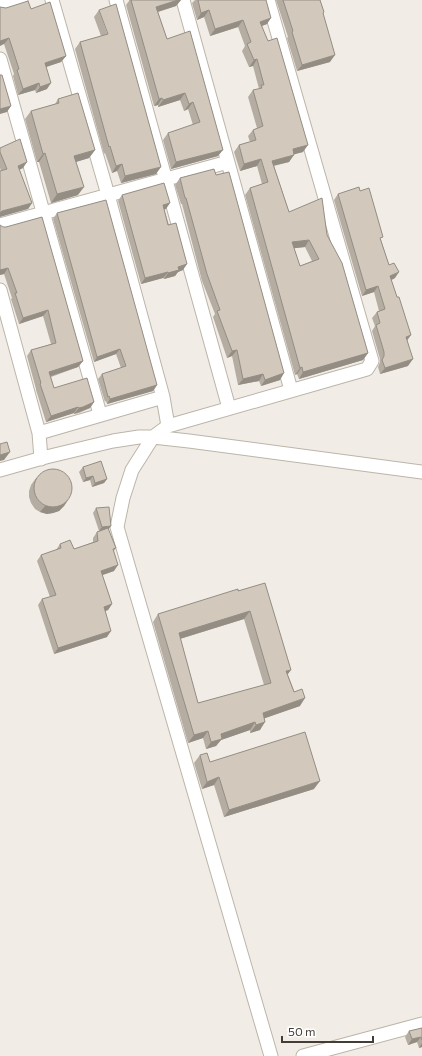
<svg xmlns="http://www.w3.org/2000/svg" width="422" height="1056" viewBox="0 0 422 1056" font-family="Commissioner,sans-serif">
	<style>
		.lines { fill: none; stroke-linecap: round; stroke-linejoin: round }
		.street-casing { stroke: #bcb4a9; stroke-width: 15 }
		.street { stroke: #fff; stroke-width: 13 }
		.wall { fill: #b5ada2; fill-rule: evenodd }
		.shaded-wall { fill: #938d84 }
		.building { fill: #d2c9bc; stroke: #938d84; fill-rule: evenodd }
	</style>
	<rect width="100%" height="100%" fill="#f1ede6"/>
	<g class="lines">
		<defs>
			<path id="street" d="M52,0L108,195L163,397L168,426
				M116,0L229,408
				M183,0L291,390
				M268,0L372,361L367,369L168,426L153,437L132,470L123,498L117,527L271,1056
				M0,6L21,0
				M0,59L100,414
				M0,225L228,162
				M0,290L39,433L41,459
				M39,433L163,397
				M0,470L46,457L113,441L139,437H153L189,441L422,472
				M303,1056L422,1024"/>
		</defs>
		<!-- street casing -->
		<use href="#street" class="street-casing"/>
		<!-- street -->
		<use href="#street" class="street"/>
	</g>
	<!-- wall -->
	<path class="wall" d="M129,0H181L176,6L158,12L167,39L218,156L171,169L163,140L168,133L193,125L188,109L184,111L180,100L158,107V105L154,106L126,5L129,1Z
		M195,0H266L267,24L262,26L303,152L294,154L289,162L274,166L289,212L327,235L368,353L363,360L299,379L297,374L295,375L245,195L250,188L262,184L257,166L240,171L234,152L239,145L250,142L248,136L253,130L257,128L248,97L253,90L259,89L253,66L249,67L242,51L245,46L238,27L210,36L204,17L197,20L192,3ZM305,247L312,261L300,266L294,248Z
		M276,0H320L324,12L323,13L330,62L297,71L287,38L288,37Z
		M6,8L31,9L66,56L61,62L46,67L47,89L36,93L35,90L18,95L13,76L14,74L4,44Z
		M99,10L156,174L121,183L117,171L112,173L105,153L104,154L75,49L80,42L101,36L94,17Z
		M58,99L95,150L89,158L76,162L78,195L51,203L39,162H37L25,119L31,111L55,104Z
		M0,148L23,168L19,170L32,203L28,209L1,171L0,168Z
		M180,178L280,380L261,386L259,381L238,385L232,356L227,358L213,317L215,314L202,281L182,204H181L175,185Z
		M338,194L381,240L389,265L395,278L391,280L411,335L407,341L408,366L380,374L378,367L380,362V359L372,331L375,326L372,318L377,312L379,311L374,292L362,296L334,200Z
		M122,195L166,209H164L183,270L178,272L175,276L164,279L163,278L141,284L118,201Z
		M57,213L157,385L153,391L107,404L106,401L105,402L98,379L102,374L121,368L116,354L94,362L53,219Z
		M0,225L83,361L78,367L51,377L54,388L94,402L90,408L79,413L74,414V413L46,422L36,390V389L27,356L31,350L51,344L43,316L19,324L11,299L12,298L4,274L0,275Z
		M83,467L107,479L104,483L92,487L90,480L83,482L79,472Z
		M36,478L68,500L64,506L59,511L53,513L47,514L40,512L35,509L31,503L29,497V491L31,485Z
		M96,508L111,526L108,529L116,548L114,551V571L102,575L112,604L108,610L105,611L107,637L54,654L38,605L42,599L50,597L37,561L41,555L56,550L60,544L74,549L93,542V538L97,532L99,531L93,513Z
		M238,591L288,675L300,706L264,718L260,730L250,733V730L221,740L216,746L206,749L203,738L188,743L153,622L158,614ZM244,619L264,685L198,703L180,639Z
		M200,755L210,762L314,789L224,817L214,785L202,789L194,763Z
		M422,1028V1047L419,1048L417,1042L408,1045L405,1037L409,1031Z"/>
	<!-- shaded-wall -->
	<path class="shaded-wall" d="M178,0H181L176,6L151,14L156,7Z
		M209,10L204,17L197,20L201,13Z
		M271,18L267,24L256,28L260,22Z
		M243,20L238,27L210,36L215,29Z
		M9,38L4,44L0,46V41Z
		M335,55L330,62L297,71L302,65Z
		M66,56L61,62L40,69L45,63Z
		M257,59L253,66L249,67L254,60Z
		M39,83L35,90L18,95L23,89Z
		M51,83L47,89L36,93L40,87Z
		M185,93L180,100L158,107L163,100Z
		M162,98L158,105L154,106L159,99Z
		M193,102L188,109L184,111L189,104Z
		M11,106L7,112L0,114V109Z
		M308,145L303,152L288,156L293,149Z
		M95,150L89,158L69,164L74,156Z
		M223,150L218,156L171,169L176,162Z
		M45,153L39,162H37L43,154Z
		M294,155L289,162L267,167L272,161Z
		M261,159L257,166L240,171L244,164Z
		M27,162L23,168L14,172L18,166Z
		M122,164L117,171L112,173L116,166Z
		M161,167L156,174L121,183L125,176Z
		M84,187L78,195L51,203L57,194Z
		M32,203L28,209L0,217V213L2,211Z
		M170,203L166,209L158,211L163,205Z
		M309,240L305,247L288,249L292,242Z
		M187,264L183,270L178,272L175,276L164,279L168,273L178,267Z
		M8,268L4,274L0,275V270Z
		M168,272L163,278L141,284L145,278Z
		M399,272L395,278L386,283L390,276Z
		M378,286L374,292L362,296L366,290Z
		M48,310L43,316L19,324L23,318Z
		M411,335L406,341V337Z
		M120,349L116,354L94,362L97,357Z
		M237,350L232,356L227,358L232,351Z
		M368,353L363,360L299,379L303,372Z
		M413,359L408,366L380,374L385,368Z
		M83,361L78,367L45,378L49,372Z
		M302,367L297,374L295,375L300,368Z
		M284,373L280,380L261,386L265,380Z
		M263,374L259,381L238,385L243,379Z
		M157,385L153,391L107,404L110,399Z
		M94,402L90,408L74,414L79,408Z
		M78,407L74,413L46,422L51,416Z
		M10,452L4,460L0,461V455Z
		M93,476L90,480L83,482L86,478Z
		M107,479L104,483L92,487L95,483Z
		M68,500L64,506L59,511L53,513L47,514L40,512L45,506Z
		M111,526L108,530L99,531L102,527Z
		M118,565L114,571L97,577L101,571Z
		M112,604L108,610L100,613L104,607Z
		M250,611L244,619L173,641L179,633Z
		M111,631L107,637L54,654L58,648Z
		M291,670L285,678L286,671Z
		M305,698L300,706L257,721L263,713Z
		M255,722L250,730L221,740L216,746L206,749L211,742L221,734Z
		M265,722L260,730L250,733L256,725Z
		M208,731L203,738L188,743L194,735Z
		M219,777L214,785L202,789L207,782Z
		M320,781L314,789L224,817L229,810Z
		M421,1037L417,1042L408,1045L412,1039Z
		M422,1043V1047L419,1048Z"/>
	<!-- building -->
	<path class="building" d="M131,0H178L156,7L167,39L190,31L223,150L176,162L168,133L200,122L193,102L189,104L185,93L163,100L162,98L159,99Z
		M198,0H266L271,18L260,22L268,41L277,38L308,145L293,149L294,155L272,161L289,212L322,198L327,235L342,263L368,353L303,372L302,367L300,368L250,188L268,182L261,159L244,164L239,145L256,140L253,130L263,126L253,90L262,88L261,85H264L257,59L254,60L247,44L251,42L243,20L215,29L209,10L201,13ZM309,240L319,259L300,266L292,242Z
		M283,0H320L324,12L323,13L335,55L302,65L292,32L293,31Z
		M28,1L31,9L50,2L66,56L45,63L51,83L40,87L39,83L23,89L17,70L19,69L9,38L0,41V7L6,8Z
		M116,4L161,167L125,176L122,164L116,166L110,146L109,147L80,42L108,34L99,10Z
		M0,75H2L11,106L0,109Z
		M78,93L95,150L74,156L84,187L57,194L45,153L43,154L31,111L59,103L58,99Z
		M20,139L27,162L18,166L32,203L2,211L0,213V171L7,169L0,152V148Z
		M214,169L216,175L229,172L284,373L265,380L263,374L243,379L237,350L232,351L217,311L220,310L207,274L186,198H185L180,178Z
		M164,183L170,203L163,205L168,225L176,223L187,264L178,267L179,270L168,273V272L145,278L122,195Z
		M359,187L360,191L369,188L383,237L380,238L389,265L394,263L399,272L390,276L397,297H399L411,335L406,337L413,359L385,368L382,360L384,356V352L376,325L380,323L377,312L385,309L378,286L366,290L338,194Z
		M106,200L157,385L110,399L109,396L108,397L102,374L126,366L120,349L97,357L57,213Z
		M42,217L83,361L49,372L54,388L87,378L94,402L83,407L79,408L78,407L51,416L40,384L41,383L31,350L56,343L48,310L23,318L15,293H17L8,268L0,270V225L3,227H6Z
		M7,442L10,452L0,455V444Z
		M101,461L107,479L95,483L93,476L86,478L83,467Z
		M34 488a19 19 0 1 1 38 0a19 19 0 1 1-38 0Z
		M109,507L111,526L102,527L96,508Z
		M108,528L116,548L113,549L118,565L101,571L112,604L104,607L111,631L58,648L42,599L56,595L41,555L61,548L60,544L70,540L74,549L98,541L97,532Z
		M265,583L291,670L286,671L294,692L302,689L305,698L263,713L265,722L256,725L255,722L221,734L222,739L211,742L208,731L194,735L158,614L238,589V591ZM250,611L271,683L198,703L179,633Z
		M305,732L320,781L229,810L219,777L207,782L200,755L207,753L210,762Z
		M422,1028V1040L421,1037L412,1039L409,1031Z"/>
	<!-- scale -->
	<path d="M282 1036v6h91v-6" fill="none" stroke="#433d36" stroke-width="2"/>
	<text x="288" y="1036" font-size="12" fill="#433d36" stroke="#ffffff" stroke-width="3" paint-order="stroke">50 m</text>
</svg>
